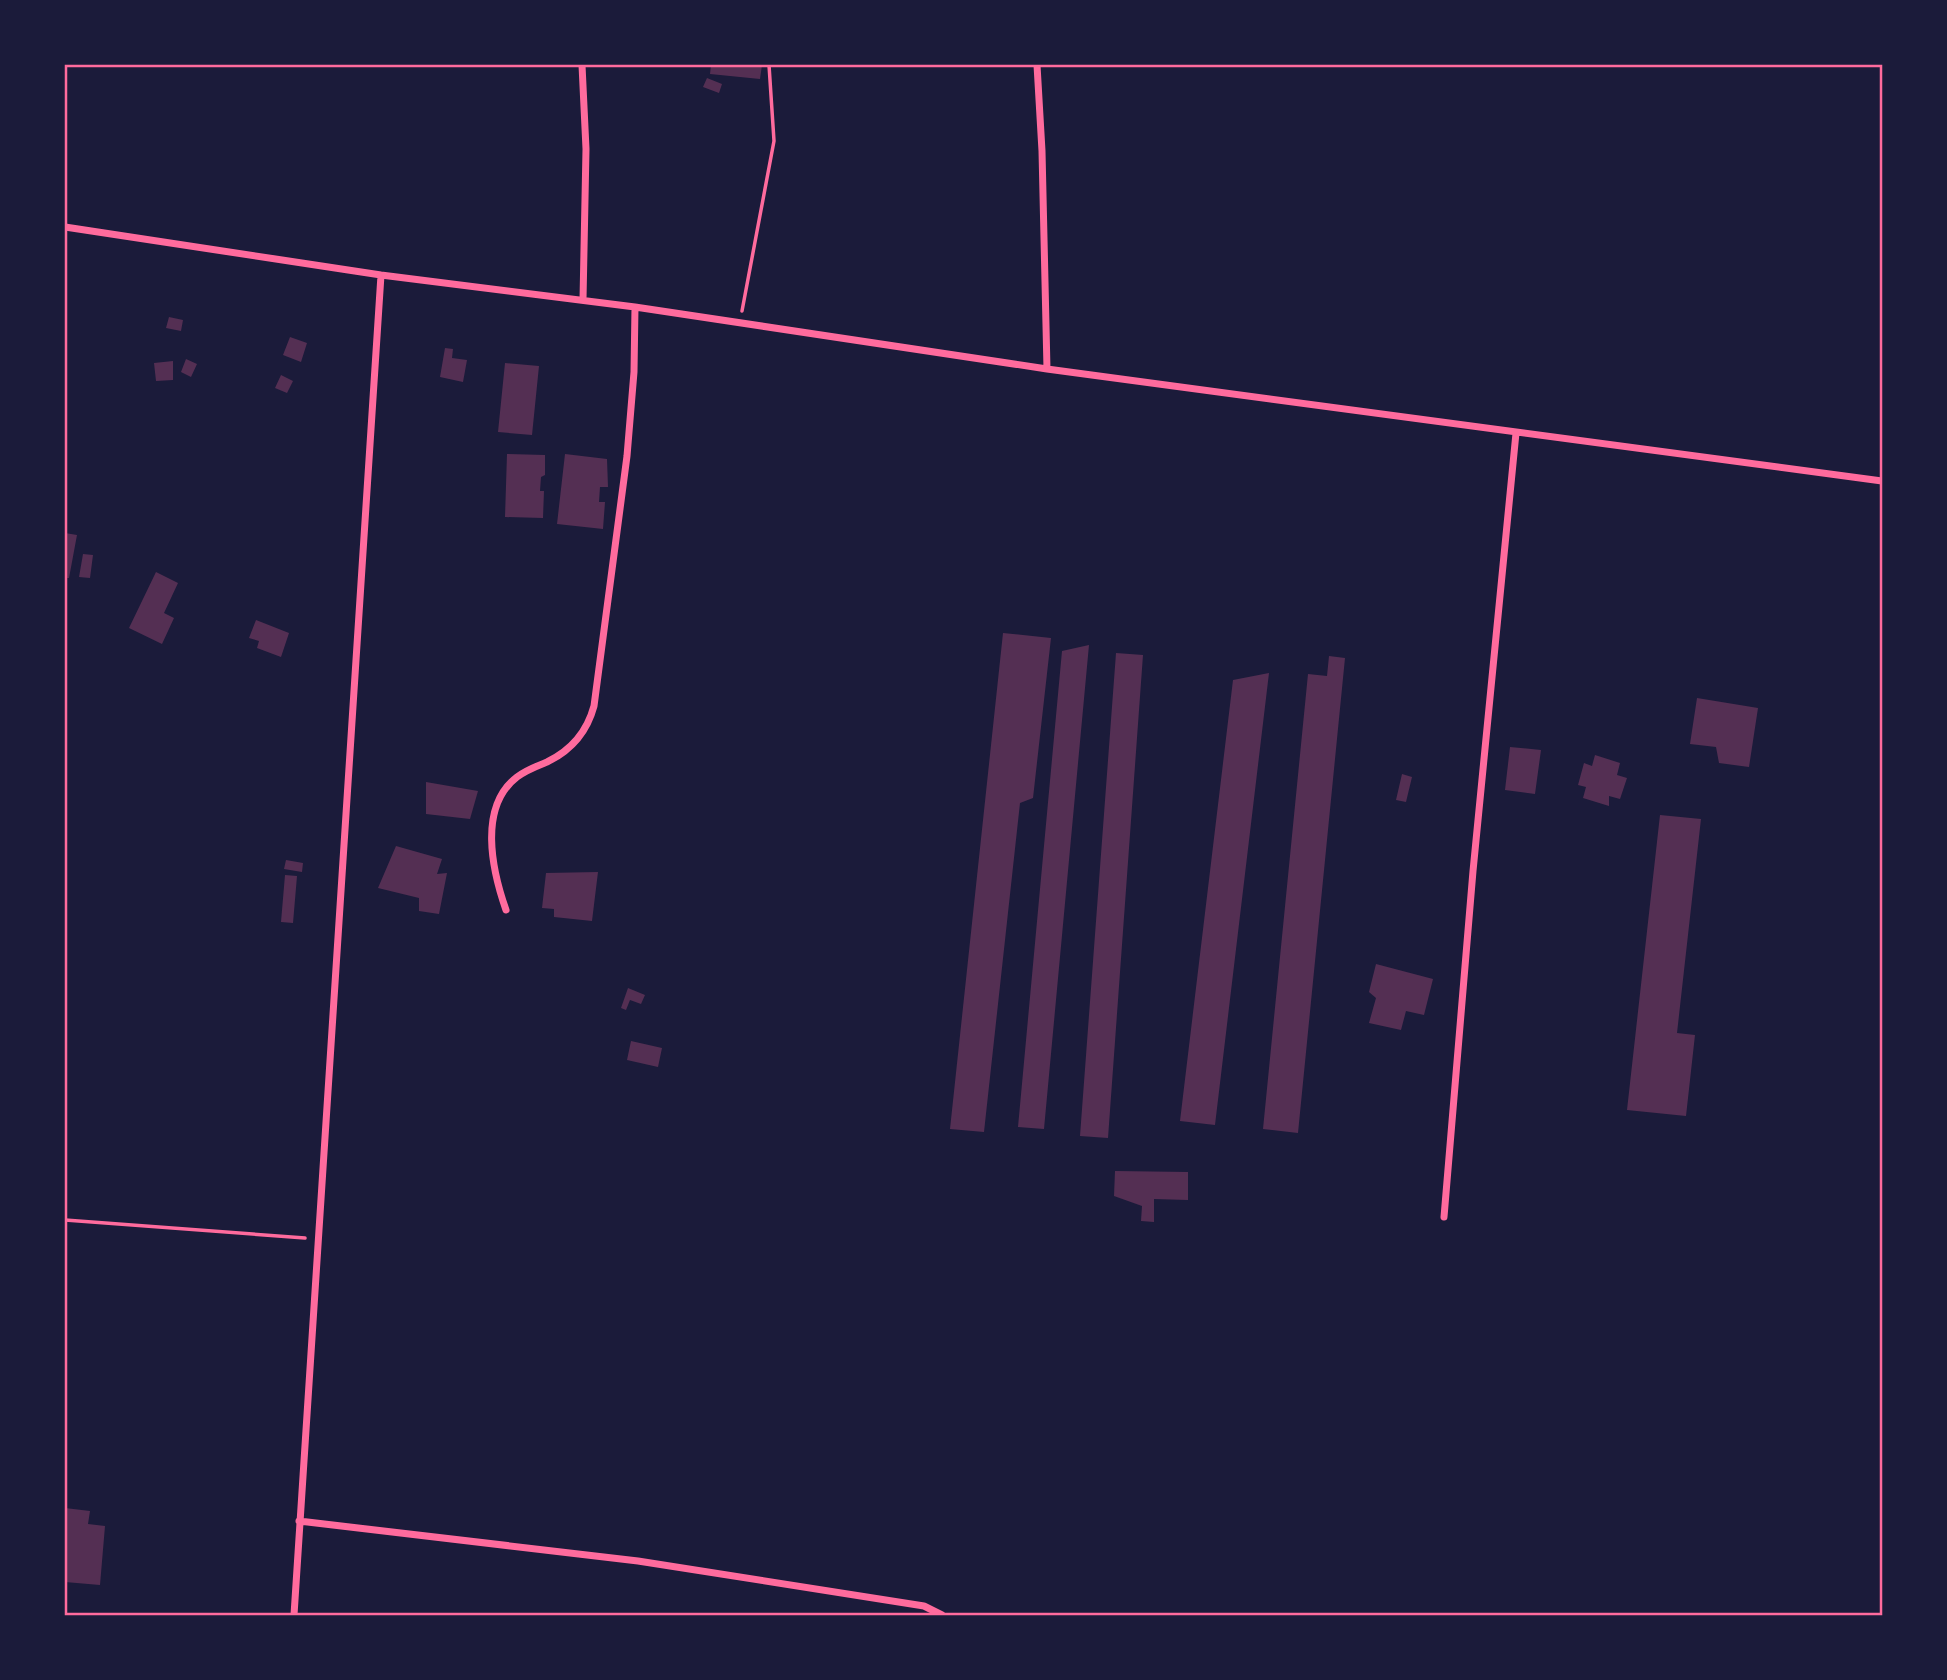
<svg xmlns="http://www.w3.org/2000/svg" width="1947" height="1680" viewBox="0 0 1947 1680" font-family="'Space Grotesk',sans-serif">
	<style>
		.building { fill: #542f53 }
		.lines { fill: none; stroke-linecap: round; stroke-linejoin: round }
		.path { stroke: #ff6b9d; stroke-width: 3.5 }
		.minor { stroke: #ff6b9d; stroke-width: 7 }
		.neatline { fill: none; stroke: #ff6b9d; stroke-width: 2.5 }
	</style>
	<rect width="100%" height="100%" fill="#1b1b3a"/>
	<!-- building -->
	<path class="building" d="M711,65H762L760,79L710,74Z
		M707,78L722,84L719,93L703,87Z
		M169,317L183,320L181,331L166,328Z
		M290,337L307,343L301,362L283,355Z
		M445,348L453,349L452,358L467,360L463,382L440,377Z
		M186,359L197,364L191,377L181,372Z
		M173,361V380L156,381L154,363Z
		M505,363L539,366L532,435L498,432Z
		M281,375L293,381L287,393L275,388Z
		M507,454L545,455V475L541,477L540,491H544L543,518L505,517Z
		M565,454L607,459L608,487H600L599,502H605L603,529L557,524Z
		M65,533L77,535L69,578H65Z
		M83,554L93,555L90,578L79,577Z
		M156,572L178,583L164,613L174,618L162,644L129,628Z
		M256,620L289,633L281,657L257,648L259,641L249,638Z
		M1003,633L1051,638L1033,798L1020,803L984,1132L950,1129Z
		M1089,645L1044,1129L1018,1127L1062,651Z
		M1116,653L1143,655L1108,1138L1080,1136Z
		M1329,656L1345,658L1298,1133L1263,1129L1308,674L1327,676Z
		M1269,673L1215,1125L1180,1121L1233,680Z
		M1697,698L1758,708L1749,767L1719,763L1716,747L1690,744Z
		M1510,747L1541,750L1535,794L1505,790Z
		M1595,755L1620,763L1617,775L1627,778L1620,799L1609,796V806L1583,798L1586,787L1578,785L1584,763L1592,766Z
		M1402,774L1412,777L1406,802L1396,800Z
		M426,782L478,791L470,819L426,814Z
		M1660,815L1701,819L1677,1033L1695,1035L1686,1116L1627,1110Z
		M396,846L442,859L437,874L447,873L439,914L419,911V898L378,888Z
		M286,860L303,863L302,872L284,869Z
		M598,872L592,921L554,917V909L542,908L546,873Z
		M285,875L297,876L293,923L281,922Z
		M1376,964L1433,979L1424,1015L1406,1011L1401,1030L1369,1023L1376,998L1369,992Z
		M628,988L645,995L641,1004L630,1000L626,1010L621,1008Z
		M631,1041L662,1048L658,1067L627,1060Z
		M1115,1171L1188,1172V1200L1154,1199V1222L1141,1221L1142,1206L1114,1196Z
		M65,1508L90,1511L88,1524L105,1526L100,1585L65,1582Z"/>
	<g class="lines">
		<!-- path -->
		<path class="path" d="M742,311L774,141L769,65
			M65,1220L305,1238"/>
		<!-- minor -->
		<path class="minor" d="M582,65L586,149L583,300
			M1037,65L1042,151L1047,369
			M65,227L381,275L635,307L1047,369L1882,481
			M506,910C492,870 478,807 517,777C526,770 537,766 547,762C572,750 587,732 594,706L627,456L634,372L635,307
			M1444,1217L1473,871L1516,433
			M299,1521L638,1561L924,1606L942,1615
			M294,1615L381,275"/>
	</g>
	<!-- border -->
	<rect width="1947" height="1680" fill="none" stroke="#1b1b3a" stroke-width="133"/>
	<rect x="66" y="66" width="1815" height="1548" class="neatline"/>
</svg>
